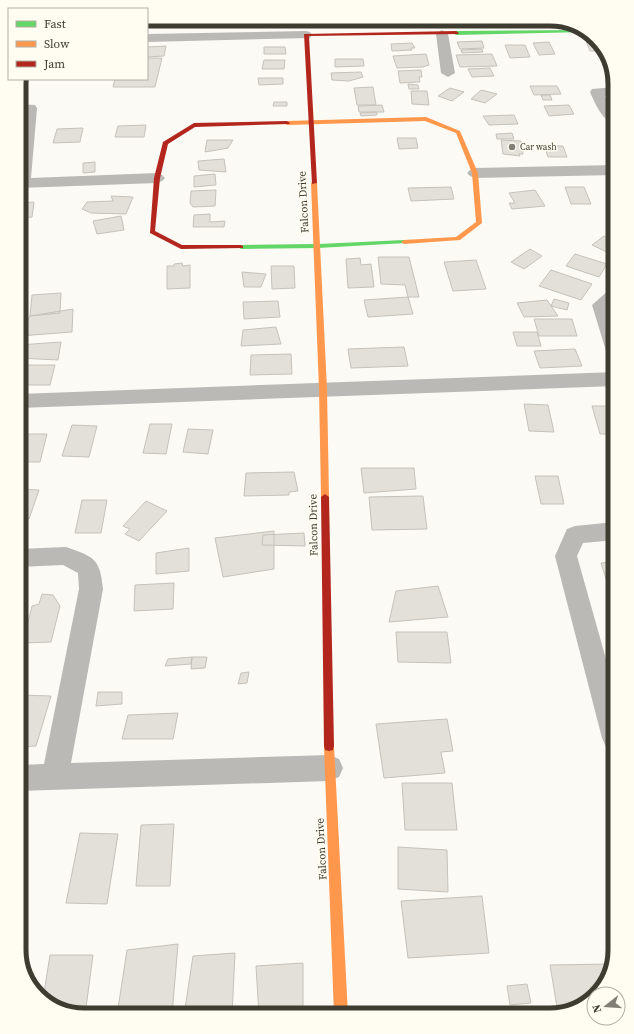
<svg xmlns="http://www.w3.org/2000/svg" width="634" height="1034" viewBox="0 0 634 1034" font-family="'Source Serif 4',serif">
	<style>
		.building { fill: #e2e0d9; stroke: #c4c2bb }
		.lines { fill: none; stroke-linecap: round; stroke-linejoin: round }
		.street { fill: #bbb9b5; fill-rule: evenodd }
		.fast { fill: #63d668; fill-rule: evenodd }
		.slow { fill: #ff974d; fill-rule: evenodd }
		.jam { fill: #b3261e; fill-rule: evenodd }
		.poi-dot { fill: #807e75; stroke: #fffcf1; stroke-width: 1.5 }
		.labels { text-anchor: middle; stroke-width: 3; stroke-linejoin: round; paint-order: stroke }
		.far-poi-label { font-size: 9px; fill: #3e3b31; stroke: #fffcf1; text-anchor: start }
		.street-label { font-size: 11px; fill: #3e3b31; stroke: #fffcf1 }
		.rim { fill: none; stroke: #3e3b31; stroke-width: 5 }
	</style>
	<rect width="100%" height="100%" fill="#fcfaf4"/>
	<!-- building -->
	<path class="building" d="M236,19H326L327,24L236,25Z
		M350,19H421L422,21L351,22Z
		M545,19H554L566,23H547Z
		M593,40H594L604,51H590L586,41Z
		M482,41L484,48L460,49L457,42Z
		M549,42L555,54L539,55L533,43Z
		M412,43L415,48H411L412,50L392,51L391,44Z
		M505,45H525L530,57L510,58Z
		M166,46L164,56L147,57V47Z
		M264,47H285L286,54H264Z
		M482,49L483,52L462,53L461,50Z
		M426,54L429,65L423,67L397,68L393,56Z
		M492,54L497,66L460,67L456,55Z
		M147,58H162L155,87H113L115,79H147Z
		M335,59H363L364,66L335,67Z
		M264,60H285L284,69H262Z
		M490,68L494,76L472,77L468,69Z
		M421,70L422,77H419L420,82L400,83L398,71Z
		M361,72L363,77L349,81L332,80L331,73Z
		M258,78H283V84L259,85Z
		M408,84L418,85L419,89H409Z
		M530,86H557L561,94L534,95Z
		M373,87L376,105H357L354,88Z
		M450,88L464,92L452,101L438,96Z
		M481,90L497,94L485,103L471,99Z
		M411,91H427L429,105L412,104Z
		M541,95H550L552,100H543Z
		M274,102H287V106H273Z
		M382,105L384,112H359L358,106Z
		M569,105L574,114L549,116L544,106Z
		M377,112V115L361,116L360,113Z
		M514,115L518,124L489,125L483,116Z
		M146,125L144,137H115L118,126Z
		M83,128L80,142L53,143L57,129Z
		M512,133L514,139H497L496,134Z
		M397,138H416L418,148L399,149Z
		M207,140H233L228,148L205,152Z
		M501,140L521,141L523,154H519L520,156L503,154Z
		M544,146H563L567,157H548Z
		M224,159L226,172L199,170L198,161Z
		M95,162V172L83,173V163Z
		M215,174L216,185L194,187V176Z
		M451,187L454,199L411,201L408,188Z
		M565,187H584L591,204H571Z
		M216,190L215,206L193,207L190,203L191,191Z
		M535,190L545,206L512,209L509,203H515L509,193Z
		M111,196L133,197L126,214L91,213L82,209L87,202L113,201Z
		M34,202L32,217L19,218V203Z
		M210,214V222L225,221L224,227H193L194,215Z
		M121,216L124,230L97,234L93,221Z
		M604,236L615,241V256L592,245Z
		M530,249L542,256L524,269L511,262Z
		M575,254L607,264L599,277L566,266Z
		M378,257H409L419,297H408L405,285L381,284Z
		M360,258L361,265L371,264L374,287L348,288L346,259Z
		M476,260L486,289L453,291L444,262Z
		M182,263L183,266L190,265V288L167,289V266H174V264Z
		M271,266H294L295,288L272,289Z
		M551,270L592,284L581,300L539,286Z
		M242,272L266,274L261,287H244Z
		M61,293L60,313L30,316L32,295Z
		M408,297L413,314L368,317L364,300Z
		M554,299L569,303L567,310L551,306Z
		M547,300L558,316L524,317L517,303Z
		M278,301L280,317L244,319L243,302Z
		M73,309L72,332L19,336L30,316Z
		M534,319H572L577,336H539Z
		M276,327L281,344L241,346L243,330Z
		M513,332H537L541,346H517Z
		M61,342L58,360L19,358V345Z
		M404,347L408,366L351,368L348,349Z
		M575,349L582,366L540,368L534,351Z
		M291,354L292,374L250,375L251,355Z
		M19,365H55L50,385H19Z
		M524,404L548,405L554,432L529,431Z
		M592,406H615V434H600Z
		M150,424H172L166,454L143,453Z
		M72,425L97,426L89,457L62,456Z
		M188,429L213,430L208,454L183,452Z
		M27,434H47L40,462H19Z
		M361,468H414L416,489L364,493Z
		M294,472L298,491L289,492V495L244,496L246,473Z
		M535,476H558L564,504H541Z
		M19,489L39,490L29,519L19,518Z
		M423,496L427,529L372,530L369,497Z
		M82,500H107L101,533H75Z
		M146,501L167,511L139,541L125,534L130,529L123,526Z
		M274,531V569L223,577L215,538Z
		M304,533L305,546L262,545L263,535Z
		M189,548V571L156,574V553Z
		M615,562V598H612L601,563Z
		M174,583L173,609L134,611L135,585Z
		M438,586L448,617L389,622L396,591Z
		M42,594L53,595L60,606L51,642L23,643L32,606L39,604Z
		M396,632H447L451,663L398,662Z
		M192,657L191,664L165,666L168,659Z
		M192,657H207L205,668L191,669Z
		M249,672L247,683L238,684L241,673Z
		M98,692H122V704L96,706Z
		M19,695L51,696L36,746L19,747Z
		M178,713L173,739H122L128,715Z
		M447,719L453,751L441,752L445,773L384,778L376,724Z
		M402,783H452L457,830H405Z
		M174,824L170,886H136L141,825Z
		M80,833L118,834L107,904L66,903Z
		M398,847L447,850L448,892L398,889Z
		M482,896L489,953L408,958L401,901Z
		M178,944L172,1015H117L127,950Z
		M235,953L232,1015H184L193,956Z
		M50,955H93L85,1015H80L48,1004L43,999Z
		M303,963V1015H259L256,966Z
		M611,964L606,983L579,1008L558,1013L550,965Z
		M527,984L531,1003L510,1005L507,986Z"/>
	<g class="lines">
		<!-- street -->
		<path class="street" d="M442,30L448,34L455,73L448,77L441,73L436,34Z
			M306,31L310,32L312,35L310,38L147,42V34Z
			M615,87V95L605,96L615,111V124C602,121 595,103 590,92L592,89Z
			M19,104L35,105L37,108L31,178L157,173L162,175L165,178L162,181L157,183L19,188V147L23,112H19Z
			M615,165V175L475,178L470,176L467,173L470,170L475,168Z
			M615,289V303L610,306L615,321V357L608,355L606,351L592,305L609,290Z
			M615,372V386L19,408V394Z
			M615,522V540L583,543L577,556L615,691V750L606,747L602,738L555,556L567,529L575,526Z
			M66,547C95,557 100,559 103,589L71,763L329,755L339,759L343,768L339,777L329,781L19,791V765L44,764L79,589L78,573L63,565L19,567V549Z"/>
		<!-- fast -->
		<path class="fast" d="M585,30L588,32L456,35L453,33L456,31Z
			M404,240L407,242L406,243L318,248L241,249L238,247L241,245L318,244Z"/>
		<!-- slow -->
		<path class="slow" d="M426,117L460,131L478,173L482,223L460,240L404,244L401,242L404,240L456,237L476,222L472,173L456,133L425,121L287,125L284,123L287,121Z
			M314,181L317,183L327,389L329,497L325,500L321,497L319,389L311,183Z
			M329,741L333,742L334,746L348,1015H334L324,746L325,742Z"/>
		<!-- jam -->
		<path class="jam" d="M456,31L459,33L458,34L309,36L317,183L312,184L304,34Z
			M287,121L290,123L289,124L195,127L168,144L160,178L155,231L182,245H241L243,246V248L181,249L150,233L154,178L163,142L194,123Z
			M325,494L329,497L334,746L333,750L329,751L325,750L324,746L321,497Z"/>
	</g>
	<!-- markers -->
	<circle class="poi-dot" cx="512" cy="147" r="4"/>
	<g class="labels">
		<!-- far-poi labels -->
		<g class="far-poi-label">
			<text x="520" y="150">Car wash</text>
		</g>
		<!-- street labels -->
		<g class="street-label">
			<text transform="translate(303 202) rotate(-93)" y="4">Falcon Drive</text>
			<text transform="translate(313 525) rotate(-91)" y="4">Falcon Drive</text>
			<text transform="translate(321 849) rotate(-93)" y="4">Falcon Drive</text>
		</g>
	</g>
	<!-- crop -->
	<path d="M0 0H634V1034H0ZM84 26H550A58 58 0 0 1 608 84V950A58 58 0 0 1 550 1008H84A58 58 0 0 1 26 950V84A58 58 0 0 1 84 26Z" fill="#fffcf1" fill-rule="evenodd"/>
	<path class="rim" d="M84 26H550A58 58 0 0 1 608 84V950A58 58 0 0 1 550 1008H84A58 58 0 0 1 26 950V84A58 58 0 0 1 84 26Z"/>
	<!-- legend -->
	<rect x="8" y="8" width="140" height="72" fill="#fffcf1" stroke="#b2afa4"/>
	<rect x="16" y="21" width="20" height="6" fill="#63d668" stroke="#b2afa4"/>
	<text x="44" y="28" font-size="12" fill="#3e3b31">Fast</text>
	<rect x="16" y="41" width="20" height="6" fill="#ff974d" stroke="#b2afa4"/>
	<text x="44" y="48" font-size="12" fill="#3e3b31">Slow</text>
	<rect x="16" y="61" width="20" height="6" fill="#b3261e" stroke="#b2afa4"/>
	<text x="44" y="68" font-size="12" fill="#3e3b31">Jam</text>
	<!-- north arrow -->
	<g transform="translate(606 1006) rotate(253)"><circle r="19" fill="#fffcf1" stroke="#b2afa4"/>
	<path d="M0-3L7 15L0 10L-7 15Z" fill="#807e75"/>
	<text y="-6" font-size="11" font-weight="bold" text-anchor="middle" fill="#3e3b31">N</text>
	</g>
</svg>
